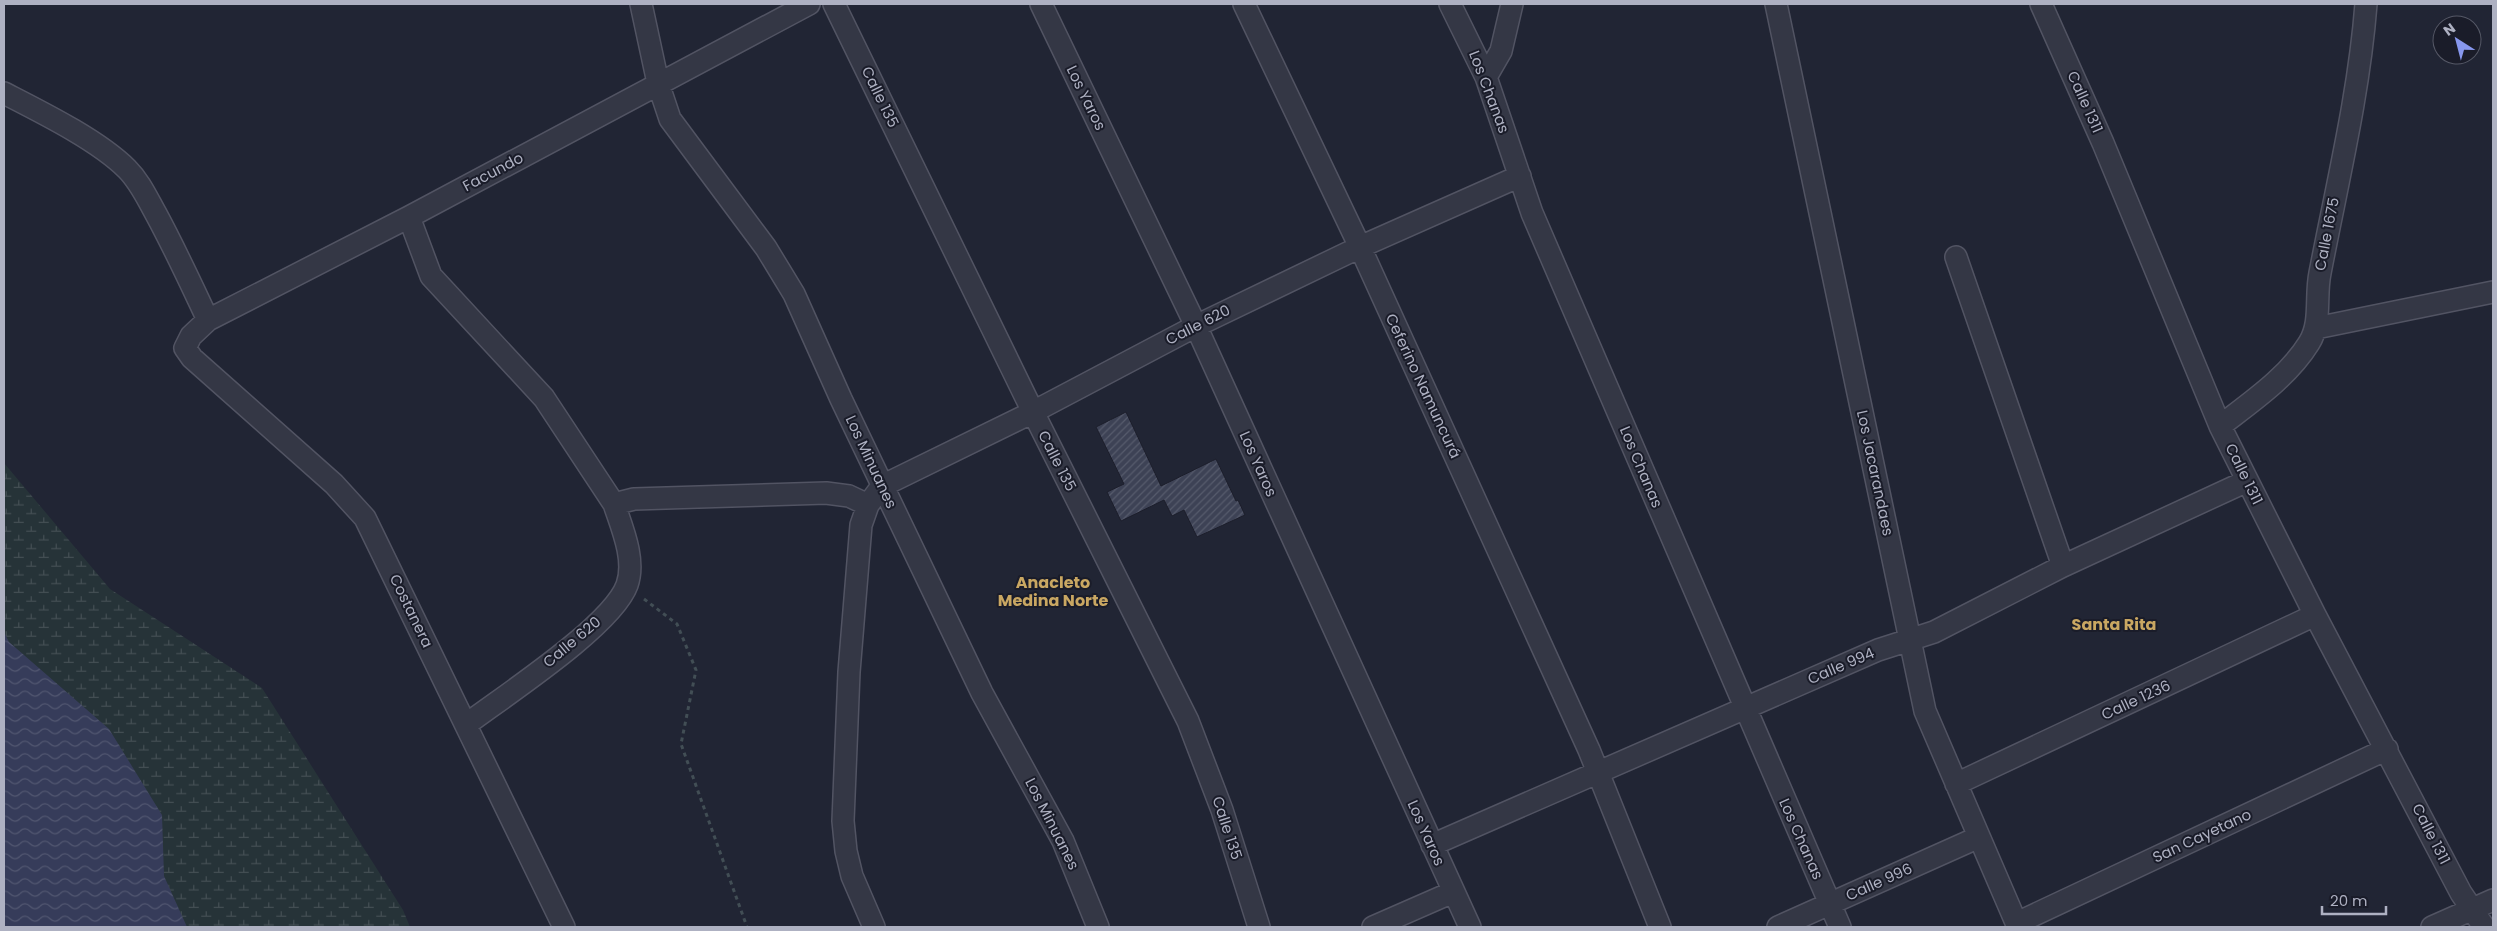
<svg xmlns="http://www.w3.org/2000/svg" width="2497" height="931" viewBox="0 0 2497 931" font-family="Poppins,sans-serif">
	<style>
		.wetland { fill: url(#wetland-marsh) }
		.water { fill: url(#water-waves) }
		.building { fill: url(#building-hatch); stroke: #1c1e2b }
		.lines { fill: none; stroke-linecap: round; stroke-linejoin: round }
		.minor-casing { stroke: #525463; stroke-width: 24 }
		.path { stroke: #424e55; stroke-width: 3; stroke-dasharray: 4 4; stroke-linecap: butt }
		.minor { stroke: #343745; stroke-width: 21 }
		.labels { text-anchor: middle; stroke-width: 4; stroke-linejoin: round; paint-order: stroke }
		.street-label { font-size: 15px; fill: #aeb1c2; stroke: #1a1c29 }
		.neighbourhood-label { font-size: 16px; font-weight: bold; fill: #c9a762; stroke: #1a1c29 }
	</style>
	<defs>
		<pattern id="wetland-marsh" width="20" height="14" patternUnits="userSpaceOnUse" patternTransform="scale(1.25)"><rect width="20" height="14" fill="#263338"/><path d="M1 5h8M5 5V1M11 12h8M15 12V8" fill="none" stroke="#434e53"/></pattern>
		<pattern id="water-waves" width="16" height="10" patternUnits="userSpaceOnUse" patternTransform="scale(1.25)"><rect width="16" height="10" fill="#363c5a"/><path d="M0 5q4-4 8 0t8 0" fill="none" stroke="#515670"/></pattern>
		<pattern id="building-hatch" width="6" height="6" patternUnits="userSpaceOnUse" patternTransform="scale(1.25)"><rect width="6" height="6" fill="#3d4255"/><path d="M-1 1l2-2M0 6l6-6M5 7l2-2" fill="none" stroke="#565b6c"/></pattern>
	</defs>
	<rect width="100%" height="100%" fill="#212534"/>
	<!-- wetland -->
	<path class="wetland" d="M4,463L110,589L262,688L403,910L410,927H4Z"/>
	<!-- water -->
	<path class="water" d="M4,632L9,642L109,729L162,815L164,876L187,927H4Z"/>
	<!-- building -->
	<path class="building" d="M1126,412L1161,486L1216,459L1236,501L1238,500L1245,515L1197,537L1184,510L1172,516L1164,500L1121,521L1107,492L1124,484L1096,427Z"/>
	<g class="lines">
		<defs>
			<path id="minor" d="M641,4L658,83L670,119L766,248L794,294L841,399L982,693L1063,841L1098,927
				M834,4L1033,412L1188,721L1222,810L1259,927
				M1041,4L1196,326L1470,927
				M1244,4L1360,247L1589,750L1660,927
				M1450,4L1486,77L1532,213L1840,927
				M1776,4L1925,711L2018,927
				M2041,4L2103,143L2220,426L2315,615L2461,893L2484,927
				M1486,77L1501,51L1512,4
				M4,93C41,112 98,140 127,169C140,182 147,198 156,214C175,249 191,284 208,320
				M409,217L431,276L544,398L614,504L634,499L826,493L849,496L868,505
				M1956,257L2063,566
				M2316,328L2493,292
				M2220,426C2251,402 2288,377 2309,343C2322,322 2315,297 2320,273C2337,184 2359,95 2366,4
				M467,724C504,696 612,626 627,585C636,560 622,528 614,504
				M1956,784L2315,615
				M1432,845L1878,650L1934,632L2063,566L2247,481
				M2017,923L2387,749
				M564,927L365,518L334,484L192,358L185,348L191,336L208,320L409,217L809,4
				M874,927L852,876L846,851L843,821L849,672L861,525L868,505L882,486L1033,412L1196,326L1360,247L1520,176
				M1373,927L1453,892
				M1778,927L1979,837
				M2432,927L2493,900"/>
		</defs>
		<!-- minor casing -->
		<use href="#minor" class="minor-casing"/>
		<!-- path -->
		<path class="path" d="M644,599L677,624L696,670L681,744L747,927"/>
		<!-- minor -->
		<use href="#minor" class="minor"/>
	</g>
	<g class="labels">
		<!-- street labels -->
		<g class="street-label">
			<text transform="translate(1489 92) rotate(69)" y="5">Los Chanas</text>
			<text transform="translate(880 97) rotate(64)" y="5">Calle 135</text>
			<text transform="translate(1086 98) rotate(64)" y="5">Los Yaros</text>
			<text transform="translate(2085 102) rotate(66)" y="5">Calle 1311</text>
			<text transform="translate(493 172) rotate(-28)" y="5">Facundo</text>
			<text transform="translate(2327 234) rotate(-79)" y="5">Calle 1675</text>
			<text transform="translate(1198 325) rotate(-27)" y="5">Calle 620</text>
			<text transform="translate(1423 386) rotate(65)" y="5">Ceferino Namuncurá</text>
			<text transform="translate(1057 461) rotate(63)" y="5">Calle 135</text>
			<text transform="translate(871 462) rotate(65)" y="5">Los Minuanes</text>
			<text transform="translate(1258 464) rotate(66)" y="5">Los Yaros</text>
			<text transform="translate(1641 467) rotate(67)" y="5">Los Chanas</text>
			<text transform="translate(1875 473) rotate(78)" y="5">Los Jacarandaes</text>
			<text transform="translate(2244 474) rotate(64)" y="5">Calle 1311</text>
			<text transform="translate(411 611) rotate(64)" y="5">Costanera</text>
			<text transform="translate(572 642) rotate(-40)" y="5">Calle 620</text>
			<text transform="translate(1841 666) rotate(-23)" y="5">Calle 994</text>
			<text transform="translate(2136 700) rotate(-25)" y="5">Calle 1236</text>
			<text transform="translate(1052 824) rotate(63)" y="5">Los Minuanes</text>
			<text transform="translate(1227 828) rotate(72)" y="5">Calle 135</text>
			<text transform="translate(1426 833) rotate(66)" y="5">Los Yaros</text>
			<text transform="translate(2431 834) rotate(63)" y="5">Calle 1311</text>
			<text transform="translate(2202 836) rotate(-25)" y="5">San Cayetano</text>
			<text transform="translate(1801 839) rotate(66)" y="5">Los Chanas</text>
			<text transform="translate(1879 882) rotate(-24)" y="5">Calle 996</text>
		</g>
		<!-- neighbourhood labels -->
		<g class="neighbourhood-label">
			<text x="1053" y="588">Anacleto<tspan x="1053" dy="18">Medina Norte</tspan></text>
			<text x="2114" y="630">Santa Rita</text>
		</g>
	</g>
	<!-- border -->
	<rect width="2497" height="931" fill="none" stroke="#aeb1c2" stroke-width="10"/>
	<!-- north arrow -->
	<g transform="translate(2457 40) rotate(324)"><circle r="24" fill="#1a1c29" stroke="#555866"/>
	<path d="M0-4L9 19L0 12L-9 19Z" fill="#8797ee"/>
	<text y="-8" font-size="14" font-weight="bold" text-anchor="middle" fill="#aeb1c2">N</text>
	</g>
	<!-- scale -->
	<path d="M2322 906v8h64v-8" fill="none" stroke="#aeb1c2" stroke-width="2.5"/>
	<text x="2330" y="906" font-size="15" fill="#aeb1c2" stroke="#1a1c29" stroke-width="4" paint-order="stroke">20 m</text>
</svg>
